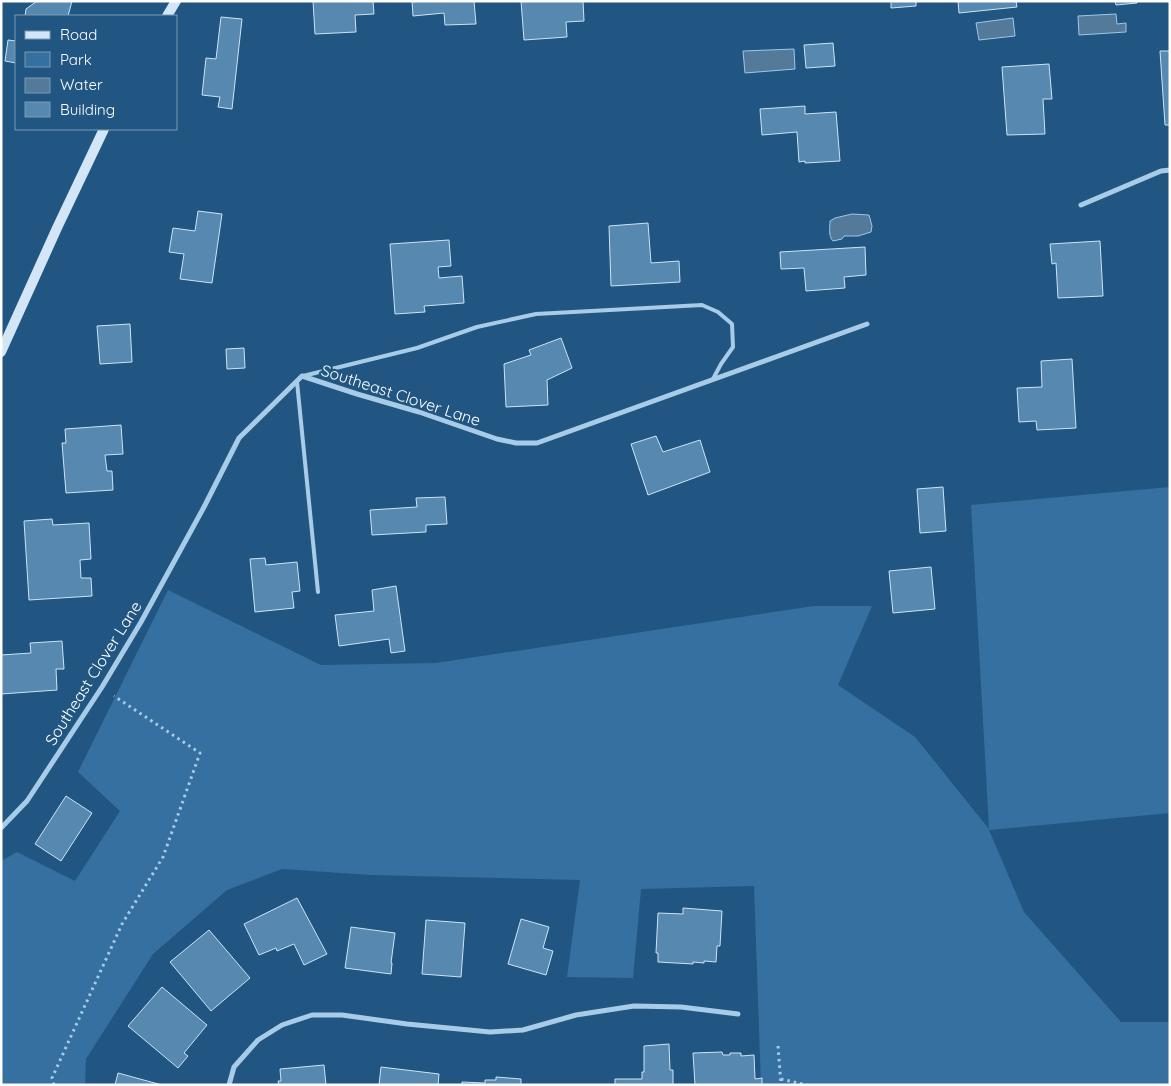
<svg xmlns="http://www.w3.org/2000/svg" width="1171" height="1086" viewBox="0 0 1171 1086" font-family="Quicksand,sans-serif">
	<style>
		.green { fill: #3570a0 }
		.water { fill: #547a9a; stroke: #9cc8e9 }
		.building { fill: #5688b0; stroke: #cce4f6 }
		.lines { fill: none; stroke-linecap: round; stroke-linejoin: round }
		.path { stroke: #a8cce8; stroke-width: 3; stroke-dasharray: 2.5 4; stroke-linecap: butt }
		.service { stroke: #a8cce8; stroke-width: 4 }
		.minor { stroke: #a8cce8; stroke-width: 5 }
		.secondary { stroke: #d2e6f7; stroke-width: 10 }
		.labels { text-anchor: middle; stroke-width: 4.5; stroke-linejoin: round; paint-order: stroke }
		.street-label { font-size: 16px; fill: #fff; stroke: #215682 }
	</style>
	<rect width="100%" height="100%" fill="#215682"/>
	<!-- green -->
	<path class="green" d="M1170,487V813L989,830L1024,912L1121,1022H1170V1085H761L754,886L641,889L633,978L567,977L580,880L371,875L282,869L227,890L153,954L86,1059L85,1085H1V861L17,852L75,881L120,811L78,772L168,590L321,665L436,663L814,606H872L838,685L915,737L989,829L971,505Z"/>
	<!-- water -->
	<path class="water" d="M1116,14L1117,24L1126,23V32L1079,35L1078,16Z
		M1013,18L1015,36L979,40L976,23Z
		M794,49L795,69L745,73L743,51Z
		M852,214L869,215L872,226L871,232L858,236H844L842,239L833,241C828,236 830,227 830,221L835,218Z"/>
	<!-- building -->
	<path class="building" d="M37,1H72L68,16H25L26,9Z
		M313,1H373L374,14L355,15L356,32L315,34Z
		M412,1H474L476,24L445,25L444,13L413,16Z
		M521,1H583L584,21L566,22L567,37L524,40Z
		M891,1H916V6L891,8Z
		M958,1H1016L1017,7L959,13Z
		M1115,1H1137V3L1116,5Z
		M221,17L242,19L232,109L218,107L220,97L202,95L206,58L216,59Z
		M8,40L16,41V63L5,61Z
		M833,43L835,66L806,68L804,45Z
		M1160,51H1170V125H1165Z
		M1049,64L1052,99H1043L1045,134L1007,135L1002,67Z
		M805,106V114L836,112L840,161L805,163V161L799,162L797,132L762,135L760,109Z
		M198,211L222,214L212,283L180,279L184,254L169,252L173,228L195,231Z
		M648,223L651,263L679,261L680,282L611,286L609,226Z
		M449,240L451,266L438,267L439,278L462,276L464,303L424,306L425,312L395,314L390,244Z
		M1100,241L1103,296L1058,298L1056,263L1052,264L1050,244Z
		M865,247L866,275L844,277L845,288L806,291L804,268L781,269L780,252Z
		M130,324L132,362L100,364L97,326Z
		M561,338L572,368L547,380L548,405L506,407L504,364L531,355L529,350Z
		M244,348L245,368L227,369L226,349Z
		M1072,359L1076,428L1037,430L1036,421L1019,422L1017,388L1042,387L1041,361Z
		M121,425L123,454L105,455L107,471H112L113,490L66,493L62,443H66L65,429Z
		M656,436L663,452L700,440L710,472L648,495L631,444Z
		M943,487L946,531L920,533L917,489Z
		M445,497L447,524L426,525V532L372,535L370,510L417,507L416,498Z
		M52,519L53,525L89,523L91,559L80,560L81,578H91L92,596L29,600L24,521Z
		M265,558L266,565L297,562L300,591L292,592L294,608L255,612L250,559Z
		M931,567L935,609L893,613L889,571Z
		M396,586L405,651L391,653L389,639L339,646L335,615L374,611L372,590Z
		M62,641L64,669H56L57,690L1,694V655L31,653L30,643Z
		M66,796L92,813L61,861L35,844Z
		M297,898L327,954L304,965L294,944L277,951L276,948L259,955L244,924Z
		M683,908L722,911L720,946H717L716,962L704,961V963L693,962V964L658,962V953H656L658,913L683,914Z
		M521,919L549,927L543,948L553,951L546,975L508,964Z
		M426,920L465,923L461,977L422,974Z
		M351,927L395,933L391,963H392L391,974L345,968Z
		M209,930L250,978L211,1011L170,962Z
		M162,987L207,1025L184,1053L188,1056L178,1068L128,1026Z
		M669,1044L670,1070H673V1085H615V1079H642V1072H644V1046Z
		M722,1052L723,1055H730V1053H741V1056L754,1055L755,1079L762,1078V1085H695L693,1053Z
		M324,1065L326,1085H279L278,1081H281L280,1069Z
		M381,1067L439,1074L438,1085H379Z
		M118,1073L162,1085H115Z
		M496,1077L521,1079V1085H462V1082L485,1083V1080H496Z"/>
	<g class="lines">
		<!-- path -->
		<path class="path" d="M778,1046L781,1085
			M781,1079L807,1085
			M54,1085L52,1078L122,924L163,857L200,753L114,696"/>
		<!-- service -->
		<path class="service" d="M303,376L417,348L477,327L536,314L702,305L718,312L732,324L733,347L721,364L713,379
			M297,382L318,592"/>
		<!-- minor -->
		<path class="minor" d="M1081,205L1161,171L1170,170
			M1,828L27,801L102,687L141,622L204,507L239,438L302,376L357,394L419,412L497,439L516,443H537L867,324
			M229,1085L234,1067L258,1040L282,1025L312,1015H342L407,1024L490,1032L523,1030L576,1015L634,1006L681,1007L738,1014"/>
		<!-- secondary -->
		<path class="secondary" d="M167,16L176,1
			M1,352L57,228L104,129"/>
	</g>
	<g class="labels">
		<!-- street labels -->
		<g class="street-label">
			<text transform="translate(401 395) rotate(18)" y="6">Southeast Clover Lane</text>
			<text transform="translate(93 673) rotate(-58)" y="6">Southeast Clover Lane</text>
		</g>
	</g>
	<!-- border -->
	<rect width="1171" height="1086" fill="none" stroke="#ffffff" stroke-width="5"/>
	<!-- legend -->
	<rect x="15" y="15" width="162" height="115" fill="#215682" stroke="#7a9ab4"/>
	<rect x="25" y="31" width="25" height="8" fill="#d2e6f7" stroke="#7a9ab4"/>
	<text x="60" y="40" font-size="15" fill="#ffffff">Road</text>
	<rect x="25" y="52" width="25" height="15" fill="#3570a0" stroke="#7a9ab4"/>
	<text x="60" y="65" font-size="15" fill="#ffffff">Park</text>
	<rect x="25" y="78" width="25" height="15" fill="#547a9a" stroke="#7a9ab4"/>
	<text x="60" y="90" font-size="15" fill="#ffffff">Water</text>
	<rect x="25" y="102" width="25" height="15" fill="#5688b0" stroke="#7a9ab4"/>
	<text x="60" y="115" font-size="15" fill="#ffffff">Building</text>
</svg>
